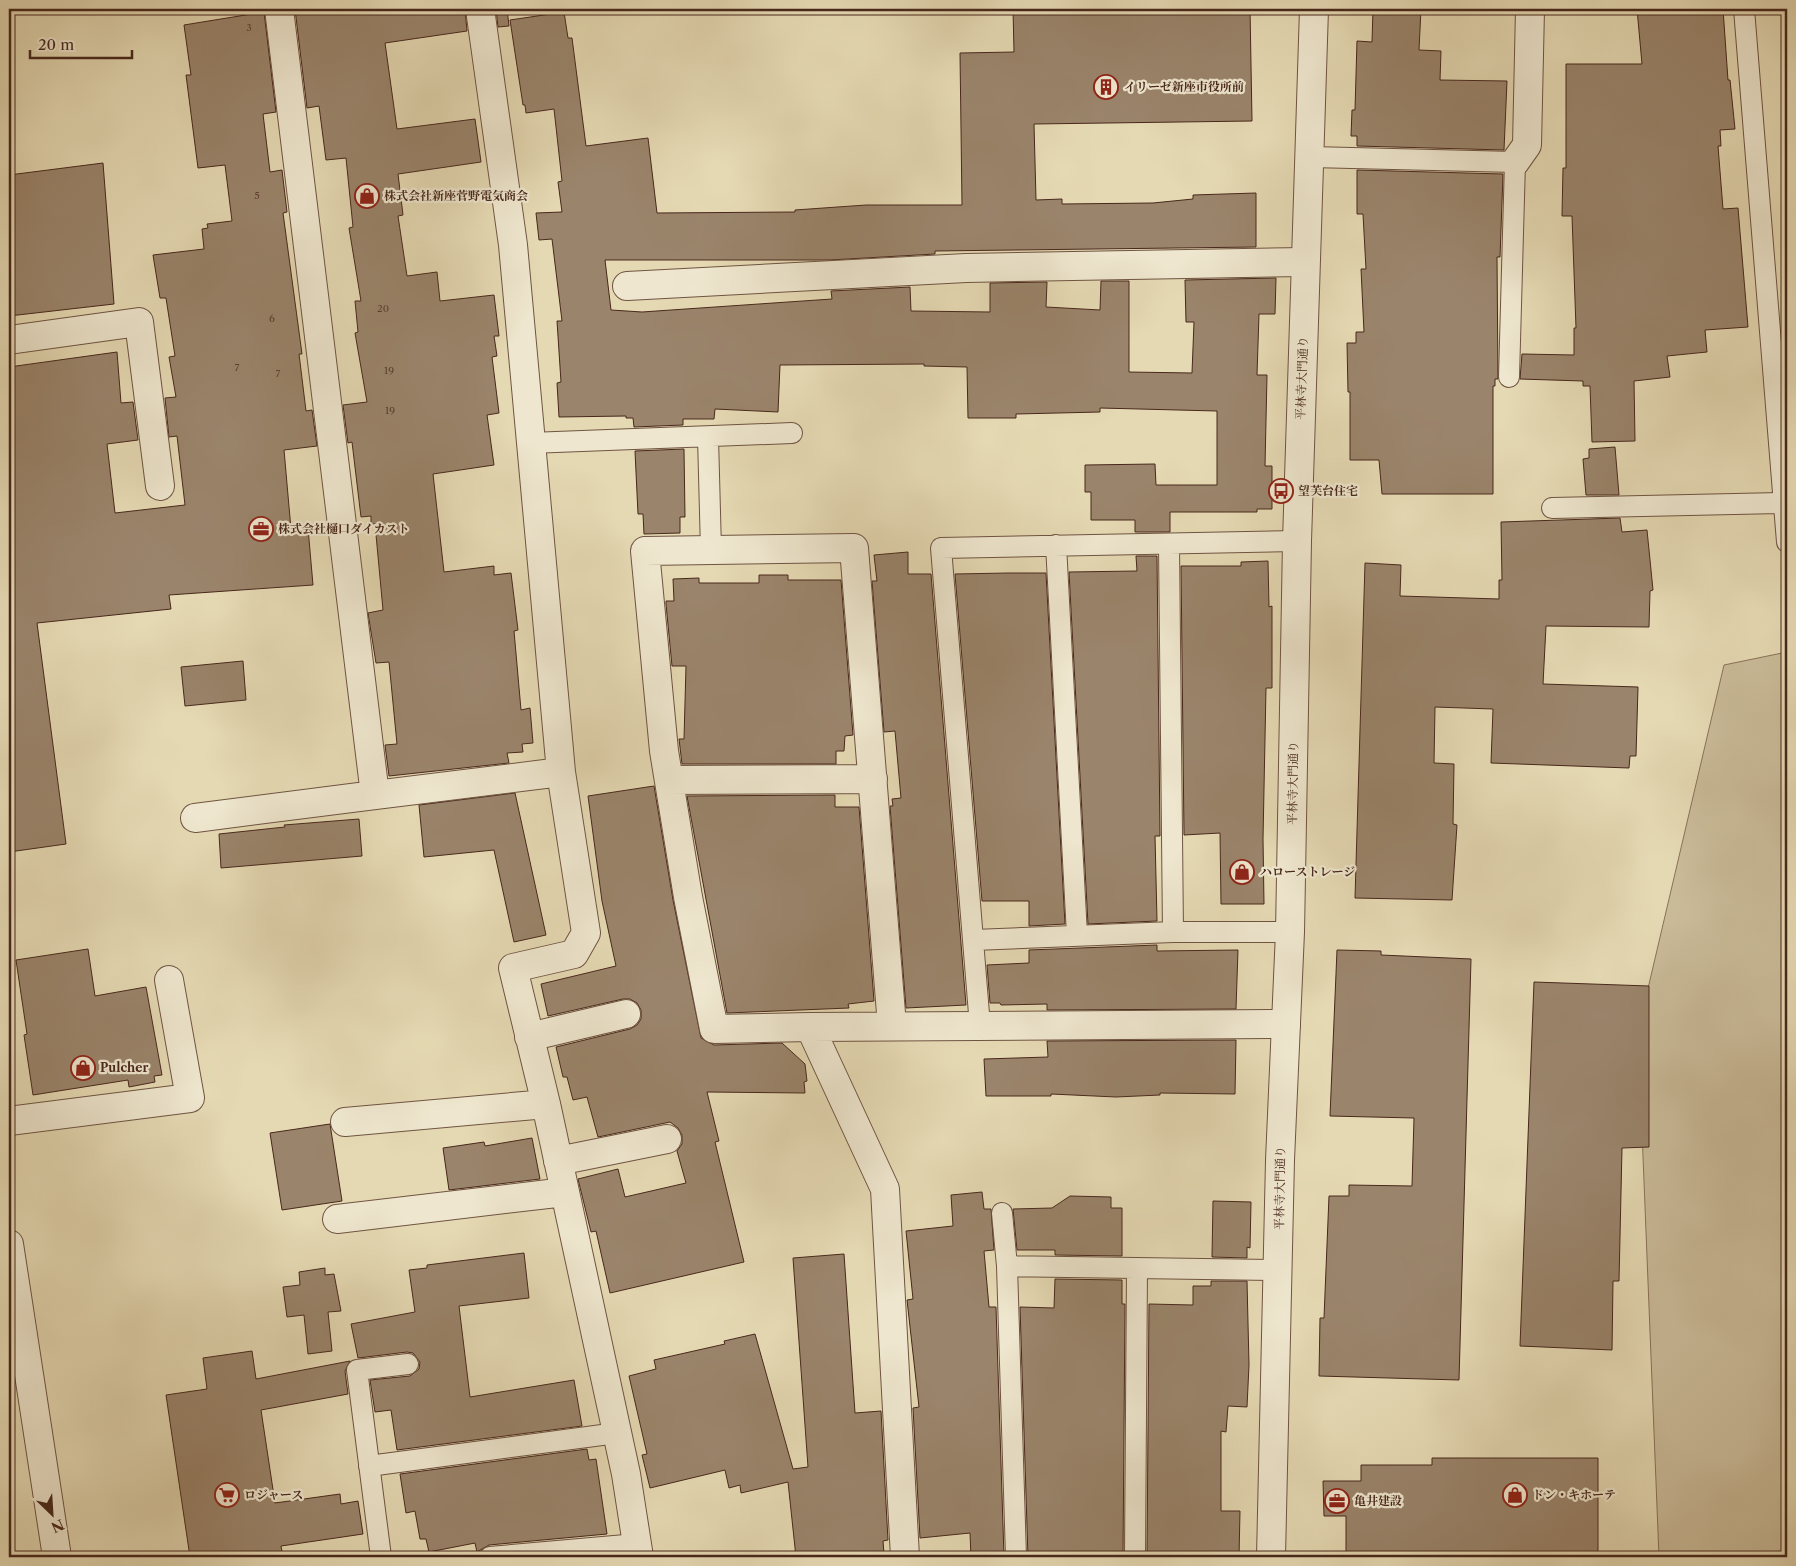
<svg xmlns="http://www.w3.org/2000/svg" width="1796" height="1566" viewBox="0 0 1796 1566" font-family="'Libre Caslon Text','Noto Serif JP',serif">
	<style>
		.green { fill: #cabb99; stroke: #89725a }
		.building { fill: #9a846b; stroke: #48281c }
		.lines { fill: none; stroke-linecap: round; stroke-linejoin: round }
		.service-casing { stroke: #6f5442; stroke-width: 22 }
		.minor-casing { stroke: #6f5442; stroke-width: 30 }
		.tertiary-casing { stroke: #6f5442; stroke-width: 30 }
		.service { stroke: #eee6ce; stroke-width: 20 }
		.minor { stroke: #eee6ce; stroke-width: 28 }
		.tertiary { stroke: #eee6ce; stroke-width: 28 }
		.labels { text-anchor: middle; stroke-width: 4.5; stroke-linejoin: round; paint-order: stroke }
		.number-label { font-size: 10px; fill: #5c3f30 }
		.poi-label { font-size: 12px; font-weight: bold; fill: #48281c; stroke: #eee6ce; text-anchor: start }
		.street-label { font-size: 12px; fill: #48281c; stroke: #eee6ce }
	</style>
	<rect width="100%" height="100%" fill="#e5d9b3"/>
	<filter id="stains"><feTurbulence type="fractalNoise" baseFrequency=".004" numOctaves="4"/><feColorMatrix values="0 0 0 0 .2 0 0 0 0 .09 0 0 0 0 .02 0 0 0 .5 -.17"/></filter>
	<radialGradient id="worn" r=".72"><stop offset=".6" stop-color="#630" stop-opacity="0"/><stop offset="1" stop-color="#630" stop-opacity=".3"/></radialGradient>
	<!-- green -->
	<path class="green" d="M1787,652V1557H1659L1638,1031L1724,665Z"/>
	<!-- building -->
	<path class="building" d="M295,9H465L467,31L385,43L397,129L475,119L481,162L398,174L403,215L398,216L407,276L437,272L440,301L494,295L499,336H494L497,356L492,357L499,413L487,415L494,465L433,474L444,572L494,566V575L511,573L518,630L514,631L521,710L530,708L533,743L522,744L523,752L507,753L509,763L389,776L385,745L397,744L389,662L376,663L368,613L383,610L375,524H371V516L361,517L352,442L348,443L343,405L367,402L355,333L358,332L355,301H361L349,228L353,227L346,158L326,160L319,106L307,108Z
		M496,9H507L509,26L498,27Z
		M1013,9H1250L1252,121L1034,124L1036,200L1062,199V204L1153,203L1193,199V195L1256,193V247L935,251V254L830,260H605L611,310L642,312L832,299L831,291L910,287L911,311L990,312V283L1047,282L1046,307L1100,310L1101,281H1129V372L1192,373L1194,322H1186L1185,280L1276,278L1275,314H1259L1257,375H1267L1265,466H1272V509H1257V512H1170V532H1135V520H1091V492H1085V465L1155,464L1156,485H1217V411L1100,408V412L1016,414V418H968L967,367L924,366V364L780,365L778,412L715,409L714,419H683V425L634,427L633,418H626V416L559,417L557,383L561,382L557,321H562L552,239L539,240L536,213L562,212L558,182L562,181L554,109L526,113L525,105H523L510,20L564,12L568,38H572L586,146L648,138L657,213L795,212V210L866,205H962L960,53L1014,52Z
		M1373,9H1421L1419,50L1441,51L1440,80L1507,81L1504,150L1357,146V136H1351L1352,110H1355L1357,41L1372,42Z
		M1637,9H1723L1728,80H1730L1735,129L1720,130L1721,146H1718L1723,209L1738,208L1748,327L1705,330L1707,352L1667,356L1670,377L1634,381L1635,441L1592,442L1590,386H1583V381L1520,379L1522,354L1574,355V328H1576L1572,216H1562L1563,168H1566V64H1642Z
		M264,12L276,112L263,114L270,172L282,170L287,212L283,213L302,354H299L306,411L312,410L317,446L284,450L291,529L308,528L313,585L169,595L171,609L37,623L66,844L9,852V367L117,352L121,403L133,402L138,440L107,444L115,513L185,505L177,436L169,437L165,398L176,397L169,357L175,356L166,298H160L153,255L204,249L202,229L208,228L207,224L232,221L225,165L198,168L186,75H191L184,25Z
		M103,163L114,304L9,316V175Z
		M1357,170L1503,174L1500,257H1497L1498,379H1495V386H1493V494H1382L1379,460H1350V392H1348L1347,343H1356V332H1364L1361,269H1366L1363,214H1357Z
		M1615,447L1619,495H1586L1583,459L1589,458V449Z
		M684,449L685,517H680V533L644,534L643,514H638L635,451Z
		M1620,518L1622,532L1647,530L1653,590L1650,591L1649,627L1546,626L1543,684L1638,687L1636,756H1630L1629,768L1491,763L1493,709L1435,707L1434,763L1454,764L1453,824L1457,825L1452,900L1355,898L1365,563L1401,565L1400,596L1499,599V580H1502L1501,522Z
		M908,552V574H931L966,1005L906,1008L890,806H893L892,799L901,798L895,731L884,732L872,581H877L874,555Z
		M1136,556H1157L1160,836H1155L1157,921L1088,924L1069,572L1137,571Z
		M1268,561L1269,607L1272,606V688H1266L1263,839L1264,904H1221L1220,833L1184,835L1181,566H1241V562Z
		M1008,573H1046L1065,924L1029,926V901H982L955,574Z
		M759,575H788V580H841L853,735L845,736L844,751H836V764H682L679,739H684L686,666H672L666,604V601H674L673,579L699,578V583H759Z
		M243,661L246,700L185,706L181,667Z
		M654,786L673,900L701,1038L714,1045L782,1043L805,1064L807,1081L804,1082L805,1093L707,1092L719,1141L715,1142L744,1262L610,1293L596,1231L591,1232L578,1179L618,1169L625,1197L686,1183L677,1151L682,1144V1135L678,1128L670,1122L598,1137L587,1097L573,1100L567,1077H563L556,1047L630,1029L637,1025L641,1019V1010L637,1003L630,999H623L548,1016L541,984L616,966L602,901L588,796Z
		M515,793L546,935L514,942L494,850L424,857L419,805Z
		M835,795V807H859L874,1001L848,1004L849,1008L727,1013L687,796Z
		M359,819L362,856L221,868L219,834L285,827L284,825Z
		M1157,945V951L1238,950L1236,1009L1047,1010V1004L1001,1005L1000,1003H990L987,965L1029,963V950Z
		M88,949L95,996L146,987L162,1075L154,1076L155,1082L129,1087L128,1080L33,1095L24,1035L27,1034L16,960Z
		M1337,950L1381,951V955L1471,959L1459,1380L1319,1376L1320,1318H1324L1329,1196H1349V1185L1412,1186L1414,1118L1330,1116Z
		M1534,982L1649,986V1147L1622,1148L1619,1281H1613L1612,1350L1520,1346Z
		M1236,1040L1235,1094L1160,1093V1095L1116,1097L1051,1094V1096H986L984,1059L1048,1057L1047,1041Z
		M330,1124L342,1201L282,1210L270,1133Z
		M532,1138L540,1179L449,1190L443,1148L484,1142L485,1146Z
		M982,1192L984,1209H991L994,1250L984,1251L989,1307H996L1004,1557H971L970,1533L920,1538L913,1408L919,1407L907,1300L913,1299L906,1231L953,1226L951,1195Z
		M1070,1196L1111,1197V1208H1122V1256L1055,1255V1250H1017L1013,1209L1052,1208Z
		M1213,1201L1251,1202L1250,1248L1247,1247V1258L1212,1257Z
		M524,1253L529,1298L459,1306L470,1397L574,1380L582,1426L397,1450L391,1410L375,1412L370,1380L410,1376L419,1369L420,1362L413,1353L407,1352L358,1358L351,1324L415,1312L409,1270L427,1268V1265Z
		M844,1254L855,1413L881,1411L888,1540L883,1541L884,1554L853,1557H796L788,1482L741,1493L740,1485L729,1488L725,1470L650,1488L642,1455L647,1454L629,1376L656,1369L654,1360L725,1344L724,1341L755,1334L793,1469L808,1467L793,1258Z
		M325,1268V1275L334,1274L341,1311L328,1312L332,1351L308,1354L304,1315L287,1317L283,1287L300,1285L299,1272Z
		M1055,1279L1122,1280V1304H1125L1123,1557H1028L1020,1307L1054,1308Z
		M1211,1281H1247L1249,1365L1247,1407L1228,1406L1226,1432L1221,1431V1511H1240L1239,1557H1147L1149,1304L1193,1305V1286H1211Z
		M252,1351L256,1379L350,1361L345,1371L348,1394L261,1410L275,1503L340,1494L341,1504L358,1501L363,1534L281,1546L283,1557H190L166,1395L207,1389L203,1358Z
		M587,1449L589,1460L596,1459L607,1534L489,1545L477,1552L475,1543L429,1552L426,1539H420L415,1511L406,1513L400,1474Z
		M1432,1458H1598V1557H1346V1516H1324L1323,1481H1361V1465H1432Z"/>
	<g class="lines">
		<defs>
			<path id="service" d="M1744,9L1787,542
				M1311,157L1515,162L1509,377
				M708,437L711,550
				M530,443L792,433
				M1552,508L1784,503
				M1056,545L1077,935
				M1169,545L1173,932
				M974,940L1173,932H1290
				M980,1026L941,548L1297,541
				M1002,1213L1007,1266L1016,1557
				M1007,1266L1278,1270
				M369,1466L617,1433
				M381,1557L357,1370L408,1364
				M490,1557L637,1544
				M1135,1557L1137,1268"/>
			<path id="minor" d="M480,9L513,245L561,772L586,933L574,954L513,968L546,1104L626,1474L639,1557
				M1515,162L1527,145L1530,9
				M627,286L966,268L1304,262
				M9,340L139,322L160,486
				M669,780L873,779
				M375,795L561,772
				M195,818L375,795L279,9
				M810,1027L714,1029L688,897L664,751L645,551L854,548L892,1026
				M529,1037L626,1014
				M9,1121L190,1098L169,980
				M345,1122L546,1104
				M558,1161L667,1139
				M337,1219L565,1192
				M9,1244L57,1557
				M905,1557L885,1189L810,1027L1286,1024"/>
			<path id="tertiary" d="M1271,1557L1280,1160L1290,932L1297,541L1314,9"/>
		</defs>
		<!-- service casing -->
		<use href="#service" class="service-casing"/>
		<!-- minor casing -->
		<use href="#minor" class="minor-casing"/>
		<!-- tertiary casing -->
		<use href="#tertiary" class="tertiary-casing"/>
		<!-- service -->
		<use href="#service" class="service"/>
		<!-- minor -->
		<use href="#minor" class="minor"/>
		<!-- tertiary -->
		<use href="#tertiary" class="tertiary"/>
	</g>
	<!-- icons -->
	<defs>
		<symbol id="building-ring" viewBox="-11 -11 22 22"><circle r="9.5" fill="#eee6ce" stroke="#8f2418" stroke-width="1.5"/><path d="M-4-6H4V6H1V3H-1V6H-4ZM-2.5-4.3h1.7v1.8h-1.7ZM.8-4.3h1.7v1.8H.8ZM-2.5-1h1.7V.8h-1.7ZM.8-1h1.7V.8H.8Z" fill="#8f2418"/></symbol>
		<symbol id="shop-ring" viewBox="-11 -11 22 22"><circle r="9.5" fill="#eee6ce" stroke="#8f2418" stroke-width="1.5"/><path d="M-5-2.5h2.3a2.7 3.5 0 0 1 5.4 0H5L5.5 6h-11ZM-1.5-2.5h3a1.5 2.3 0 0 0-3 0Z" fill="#8f2418"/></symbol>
		<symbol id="bus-ring" viewBox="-11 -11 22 22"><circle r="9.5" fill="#eee6ce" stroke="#8f2418" stroke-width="1.5"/><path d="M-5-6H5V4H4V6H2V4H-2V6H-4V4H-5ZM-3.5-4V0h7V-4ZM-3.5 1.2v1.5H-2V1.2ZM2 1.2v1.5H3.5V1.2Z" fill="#8f2418"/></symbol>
		<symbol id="office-ring" viewBox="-11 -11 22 22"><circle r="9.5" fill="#eee6ce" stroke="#8f2418" stroke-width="1.5"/><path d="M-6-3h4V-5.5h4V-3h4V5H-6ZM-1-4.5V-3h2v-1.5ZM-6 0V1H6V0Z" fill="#8f2418"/></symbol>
		<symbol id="supermarket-ring" viewBox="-11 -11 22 22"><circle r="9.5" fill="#eee6ce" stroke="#8f2418" stroke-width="1.5"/><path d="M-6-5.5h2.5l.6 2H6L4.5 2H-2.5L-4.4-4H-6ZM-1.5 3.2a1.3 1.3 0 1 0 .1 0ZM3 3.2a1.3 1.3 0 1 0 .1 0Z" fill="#8f2418"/></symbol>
	</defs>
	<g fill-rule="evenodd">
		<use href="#building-ring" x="1092" y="73" width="28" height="28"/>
		<use href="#shop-ring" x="353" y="182" width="28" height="28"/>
		<use href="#bus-ring" x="1267" y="477" width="28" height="28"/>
		<use href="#office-ring" x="247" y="515" width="28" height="28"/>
		<use href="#shop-ring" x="1228" y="858" width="28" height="28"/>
		<use href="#shop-ring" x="69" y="1054" width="28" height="28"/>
		<use href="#supermarket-ring" x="213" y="1481" width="28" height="28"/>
		<use href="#shop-ring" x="1501" y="1481" width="28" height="28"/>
		<use href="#office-ring" x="1323" y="1487" width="28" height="28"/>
	</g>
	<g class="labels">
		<!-- number labels -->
		<g class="number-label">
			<text x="249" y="31">3</text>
			<text x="257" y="199">5</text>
			<text x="383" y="312">20</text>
			<text x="272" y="322">6</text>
			<text x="237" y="371">7</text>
			<text x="389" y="374">19</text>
			<text x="278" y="377">7</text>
			<text x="390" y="414">19</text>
		</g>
		<!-- poi labels -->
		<g class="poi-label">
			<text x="1124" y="91">イリーゼ新座市役所前</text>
			<text x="384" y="200">株式会社新座菅野電気商会</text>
			<text x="1298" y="495">望芙台住宅</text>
			<text x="278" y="533">株式会社樋口ダイカスト</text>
			<text x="1260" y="876">ハローストレージ</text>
			<text x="100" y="1072">Pulcher</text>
			<text x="244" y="1499">ロジャース</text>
			<text x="1532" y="1499">ドン・キホーテ</text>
			<text x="1354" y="1505">亀井建設</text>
		</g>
		<!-- street labels -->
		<g class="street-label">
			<text transform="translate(1302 378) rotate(-88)" y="4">平林寺大門通り</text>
			<text transform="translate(1293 783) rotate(-89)" y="4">平林寺大門通り</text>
			<text transform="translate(1280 1188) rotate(-89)" y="4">平林寺大門通り</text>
		</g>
	</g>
	<!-- margin -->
	<rect width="1796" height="1566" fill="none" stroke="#e5d9b3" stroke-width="30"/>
	<rect x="10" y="10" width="1776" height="1546" fill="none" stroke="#48281c" stroke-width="2.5"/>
	<rect x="15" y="15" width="1766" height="1536" fill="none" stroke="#48281c"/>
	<!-- north arrow -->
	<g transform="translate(52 1514) rotate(155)" stroke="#eee6ce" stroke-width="4" paint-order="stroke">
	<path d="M0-4L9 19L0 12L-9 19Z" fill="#48281c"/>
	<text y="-8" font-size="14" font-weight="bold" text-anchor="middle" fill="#48281c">N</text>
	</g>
	<!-- scale -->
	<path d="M30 50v8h102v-8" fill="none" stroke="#48281c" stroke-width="2.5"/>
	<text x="38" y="50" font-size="15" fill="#48281c" stroke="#eee6ce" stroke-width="4" paint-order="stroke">20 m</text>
	<rect width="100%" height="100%" filter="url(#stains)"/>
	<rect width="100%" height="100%" fill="url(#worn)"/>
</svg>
